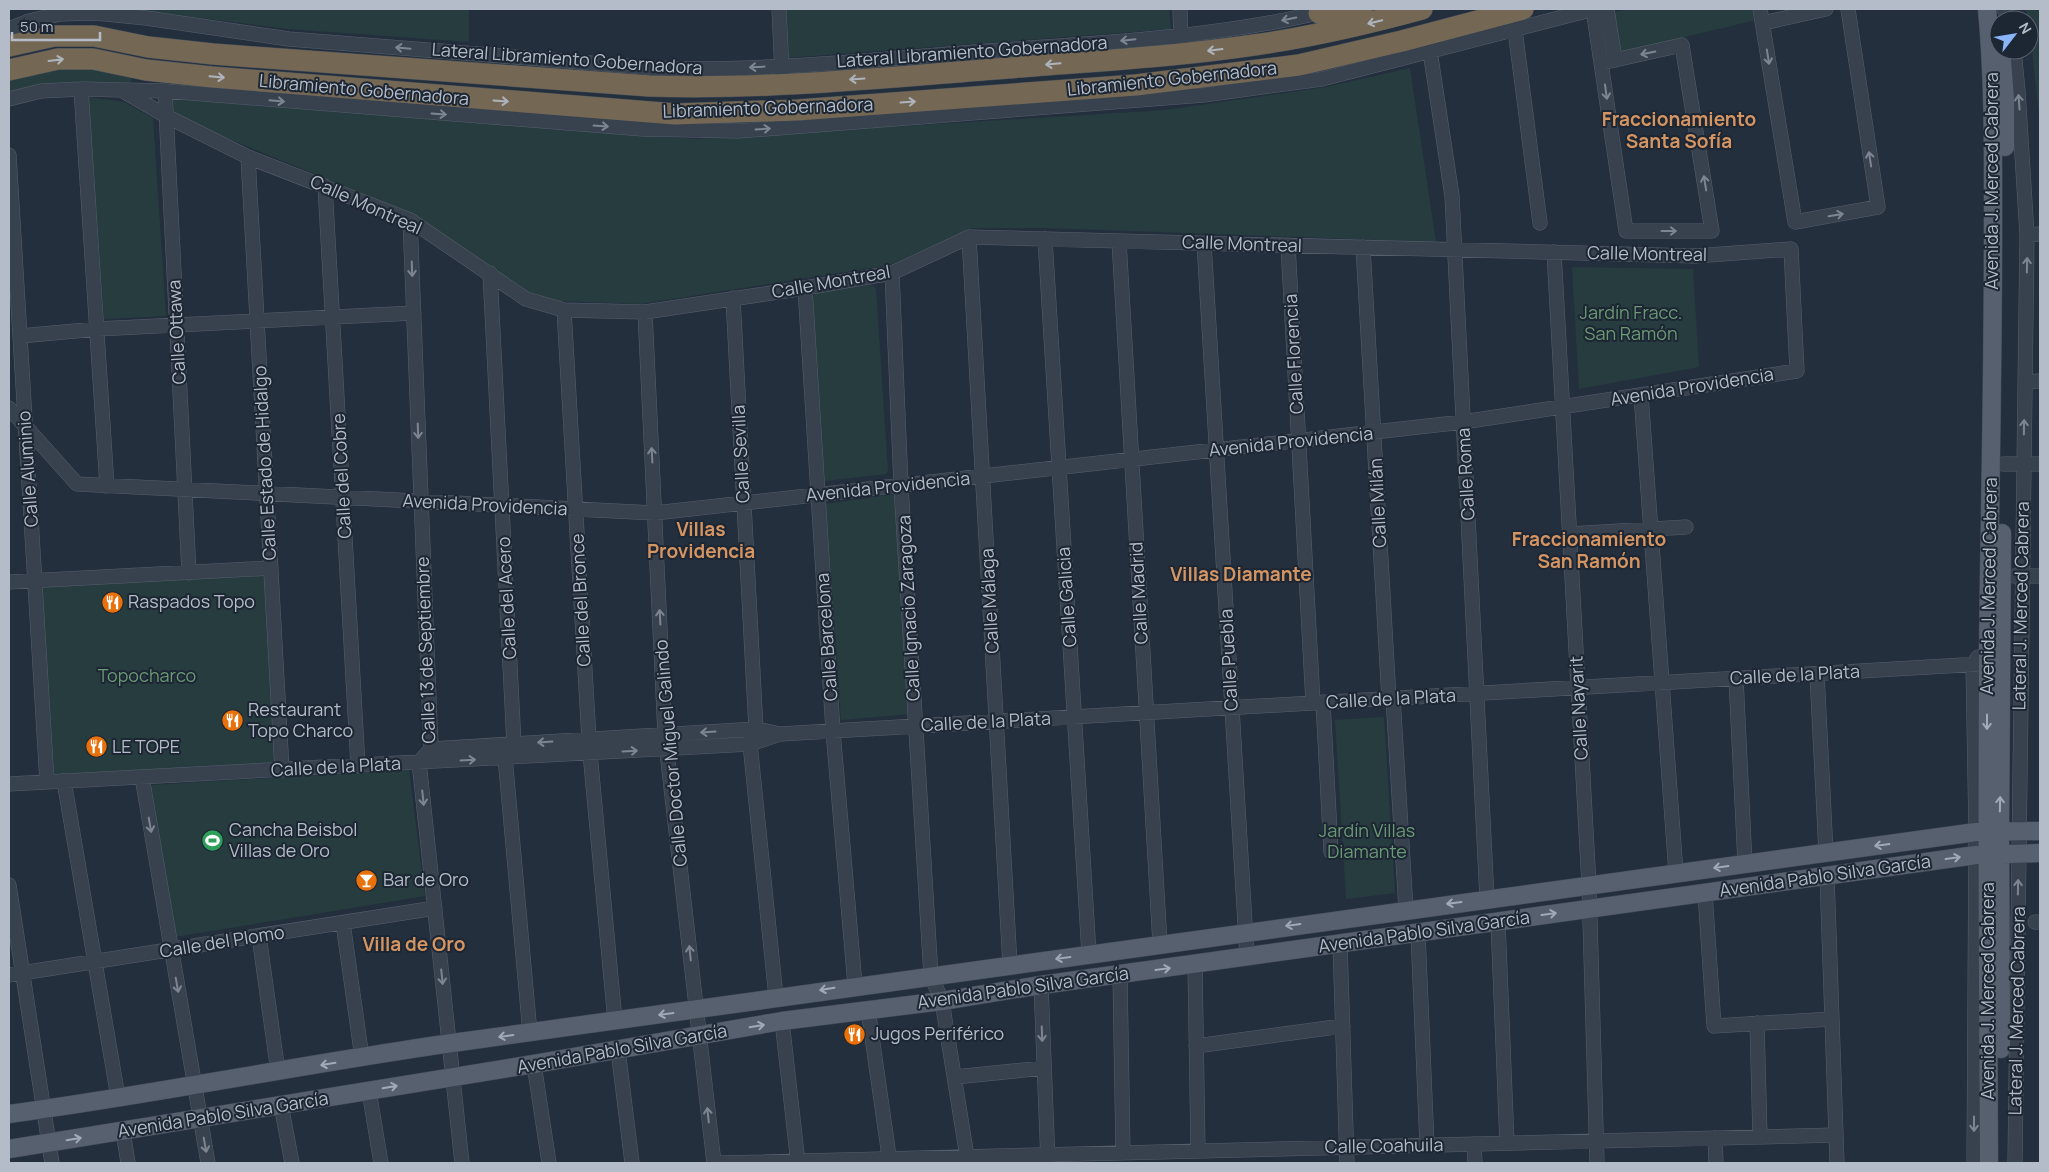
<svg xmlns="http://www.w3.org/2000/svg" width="2049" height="1172" viewBox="0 0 2049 1172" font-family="Manrope,sans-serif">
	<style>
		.green { fill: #263c3f }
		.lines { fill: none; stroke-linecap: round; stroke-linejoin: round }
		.minor-casing { stroke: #565f6c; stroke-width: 15 }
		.major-casing { stroke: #414a57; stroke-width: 19 }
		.highway-casing { stroke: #434c59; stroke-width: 22 }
		.minor { stroke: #38414e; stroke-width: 14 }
		.major { stroke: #56606e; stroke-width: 18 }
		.highway { stroke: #746855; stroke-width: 21 }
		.oneway { stroke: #7c8592 }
		.oneway2 { stroke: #aeb4bd }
		.oneway3 { stroke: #a1aab7 }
		.labels { text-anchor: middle; stroke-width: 4; stroke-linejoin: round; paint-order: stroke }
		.street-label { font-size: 18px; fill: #b4bcc9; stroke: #1d2633 }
		.park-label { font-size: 18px; fill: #6b9a76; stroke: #1d2633 }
		.poi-label { font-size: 18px; fill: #b4bcc9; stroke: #1d2633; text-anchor: start }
		.neighbourhood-label { font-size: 19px; font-weight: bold; fill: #d59563; stroke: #1d2633 }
	</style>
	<rect width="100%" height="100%" fill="#242f3e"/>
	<!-- green -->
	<path class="green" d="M129,9H469V42L288,29Z
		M784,9H1169L1171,29L786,58Z
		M1627,9H1755L1756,20L1619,53L1612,13Z
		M2026,9H2040V126L2029,20H2027Z
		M71,68L98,69L132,76L131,84L52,83L9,93V81L40,71Z
		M1410,68L1436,242L1046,228H972L890,265L641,304L558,301L529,292L412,214L171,115L172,99L695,139L1165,110L1326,87Z
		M88,97L124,102L153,118L166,316L104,319Z
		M1572,267L1693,269L1699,367L1579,389Z
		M873,285L876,289L888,471L886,474L825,481L821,477L813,296L816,293Z
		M896,494L911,714L841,720L826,504Z
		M268,571L280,764L53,777L40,584Z
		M1384,717L1395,893L1346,899L1335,720Z
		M409,770L425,896L175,937L150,785Z"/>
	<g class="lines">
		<defs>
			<path id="minor" d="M779,9L782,73
				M1180,9L1181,43
				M1593,9L1626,231H1712L1682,45L1601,63
				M1607,9L1615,60
				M1760,9L1795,222L1878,207L1848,9
				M2004,9L2009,20
				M1763,23L1826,9
				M9,29L29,21L60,14L95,13L146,18L289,39L653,68C760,72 868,60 974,52C1092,43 1212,39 1326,11
				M1515,30L1540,223
				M2014,50L2018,91L2027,235L2015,1163
				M1430,51L1452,196L1487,899
				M81,89L107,486
				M165,91L189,573
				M9,99L41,91L81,89L165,91L643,129L738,131L1204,95L1322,79L1594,9
				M9,155L47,782
				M248,157L282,770
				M325,186L358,766
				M410,220L431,749L419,762L462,1163
				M2027,235L2040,234
				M969,237L1010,965
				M1045,239L1089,954
				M1119,241L1160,944
				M1204,243L1247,957
				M1288,245L1313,703
				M1363,247L1389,699
				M1554,252L1589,885L1597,1163
				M490,273L514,744
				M892,273L901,486L931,976L942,1001L968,1163
				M805,288L833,731L855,985
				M733,298L756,729L750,744L776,997
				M564,310L589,739
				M645,312L665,735L714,1163
				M20,336L97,329L414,313
				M2025,382L2040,381
				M1641,395L1676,873
				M9,408L77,484L655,513L1463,422L1797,371L1791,249L1695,256L969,237L892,273L805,288L645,312L564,310L526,299L410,220L248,157L166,116L123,91
				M2003,464H2040
				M1569,534L1686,527
				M2014,576H2040
				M9,582L271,568
				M1817,674L1826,853
				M1736,678L1745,864
				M1393,698L1406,909
				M1323,702L1331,852
				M431,749L756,729L780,734L1998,663
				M590,753L615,1021
				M505,757L530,1033
				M142,777L208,1163
				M64,781L118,1097
				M9,784L750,744L780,734
				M1827,876L1837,1163
				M9,885L52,1163
				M1705,893L1714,1026L1832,1019
				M1498,922L1507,1143
				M2035,922H2040
				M343,923L362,1058
				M1418,933L1427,1145
				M259,936L278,1072
				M1340,944L1347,1163
				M1195,964L1198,1151
				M9,975L435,908
				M1120,975L1123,1153
				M1041,985L1048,1162
				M868,1009L890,1163
				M782,1021L798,1163
				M1757,1023L1760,1137
				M1196,1046L1343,1026
				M618,1050L632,1163
				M534,1064L549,1163
				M955,1077L1044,1068
				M369,1091L381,1163
				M281,1105L292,1163
				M123,1131L128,1163
				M1715,1138L1716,1163
				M1474,1144L1475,1163
				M722,1163L1836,1135
				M1974,1163L1976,832L1973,665L1978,657"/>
			<path id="major" d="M1987,9C1994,84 1993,159 1993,235C1993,349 1991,463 1989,577C1986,773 1988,968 1989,1163
				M2002,60L2005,99V147
				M2001,1049L2000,831L2002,533
				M9,1114C157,1094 304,1064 452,1043C960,970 1468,901 1976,832L2040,831
				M9,1149L534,1064L782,1021L942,1001L1041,985L1976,855L2040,853"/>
			<path id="highway" d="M1319,13L1362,9
				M9,46L54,36H94L148,47L213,54L649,86C769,90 889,77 1008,68C1090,61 1173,57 1254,45C1311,37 1367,24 1422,9
				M9,70L58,59H93L146,70L212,77L675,114L798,110L1136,85L1299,65L1402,41L1523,9"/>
		</defs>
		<!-- minor casing -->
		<use href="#minor" class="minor-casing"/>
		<!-- major casing -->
		<use href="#major" class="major-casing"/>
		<!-- highway casing -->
		<use href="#highway" class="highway-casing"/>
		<!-- minor -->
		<use href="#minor" class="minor"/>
		<!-- major -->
		<use href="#major" class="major"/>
		<!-- highway -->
		<use href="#highway" class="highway"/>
	</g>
	<!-- one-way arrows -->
	<defs><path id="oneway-shaft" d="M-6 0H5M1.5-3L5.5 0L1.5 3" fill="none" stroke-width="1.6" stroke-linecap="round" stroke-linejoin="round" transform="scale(1.25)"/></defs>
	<g class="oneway">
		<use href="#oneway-shaft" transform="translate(1289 19) rotate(168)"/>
		<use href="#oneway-shaft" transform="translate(1128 40) rotate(174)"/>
		<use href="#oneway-shaft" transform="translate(403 48) rotate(-175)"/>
		<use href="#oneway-shaft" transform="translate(1648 53) rotate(168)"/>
		<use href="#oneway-shaft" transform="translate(1768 57) rotate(81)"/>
		<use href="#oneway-shaft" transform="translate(757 67) rotate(177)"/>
		<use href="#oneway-shaft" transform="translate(1606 92) rotate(82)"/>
		<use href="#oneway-shaft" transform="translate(277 101) rotate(5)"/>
		<use href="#oneway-shaft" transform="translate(2019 102) rotate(-94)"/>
		<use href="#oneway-shaft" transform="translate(439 114) rotate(4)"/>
		<use href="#oneway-shaft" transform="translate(601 126) rotate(4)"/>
		<use href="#oneway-shaft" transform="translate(763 129) rotate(-4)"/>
		<use href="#oneway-shaft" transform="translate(1870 159) rotate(-99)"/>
		<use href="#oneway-shaft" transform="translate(1705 183) rotate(-99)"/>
		<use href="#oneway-shaft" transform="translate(1836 215) rotate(-10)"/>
		<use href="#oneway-shaft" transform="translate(1669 231)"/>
		<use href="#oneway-shaft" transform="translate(2027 265) rotate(-89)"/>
		<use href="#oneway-shaft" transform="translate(412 269) rotate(88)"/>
		<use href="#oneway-shaft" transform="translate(2024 427) rotate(-89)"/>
		<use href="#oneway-shaft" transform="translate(418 431) rotate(88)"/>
		<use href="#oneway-shaft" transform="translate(652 455) rotate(-93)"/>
		<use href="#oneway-shaft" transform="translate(660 617) rotate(-93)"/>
		<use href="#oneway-shaft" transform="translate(708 732) rotate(176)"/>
		<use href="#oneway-shaft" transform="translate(545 742) rotate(176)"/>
		<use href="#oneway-shaft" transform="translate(630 751) rotate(-3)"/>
		<use href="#oneway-shaft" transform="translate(468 760) rotate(-3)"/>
		<use href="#oneway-shaft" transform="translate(423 798) rotate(84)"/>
		<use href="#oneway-shaft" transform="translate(150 825) rotate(80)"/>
		<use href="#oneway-shaft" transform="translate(2018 887) rotate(-89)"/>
		<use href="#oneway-shaft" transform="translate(690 953) rotate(-96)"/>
		<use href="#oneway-shaft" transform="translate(442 977) rotate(84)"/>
		<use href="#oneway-shaft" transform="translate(177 985) rotate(80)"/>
		<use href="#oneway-shaft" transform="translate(1042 1034) rotate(88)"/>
		<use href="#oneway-shaft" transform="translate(708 1115) rotate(-96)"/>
		<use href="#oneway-shaft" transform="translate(1974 1124) rotate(90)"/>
		<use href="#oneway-shaft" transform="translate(205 1145) rotate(80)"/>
	</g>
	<g class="oneway2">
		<use href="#oneway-shaft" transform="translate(1375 22) rotate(166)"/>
		<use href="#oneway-shaft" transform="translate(1215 50) rotate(173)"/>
		<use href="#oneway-shaft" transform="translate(56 60) rotate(-7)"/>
		<use href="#oneway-shaft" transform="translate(1053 64) rotate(175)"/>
		<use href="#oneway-shaft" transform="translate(217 77) rotate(5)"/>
		<use href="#oneway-shaft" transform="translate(857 79) rotate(176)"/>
		<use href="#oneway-shaft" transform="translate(501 101) rotate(4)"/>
		<use href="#oneway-shaft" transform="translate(908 102) rotate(-4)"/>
	</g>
	<g class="oneway3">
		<use href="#oneway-shaft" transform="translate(1987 722) rotate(90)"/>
		<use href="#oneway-shaft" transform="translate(2000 804) rotate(-89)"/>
		<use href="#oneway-shaft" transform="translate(1882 845) rotate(172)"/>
		<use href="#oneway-shaft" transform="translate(1953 858) rotate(-8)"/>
		<use href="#oneway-shaft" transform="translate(1721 867) rotate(172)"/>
		<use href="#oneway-shaft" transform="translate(1454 903) rotate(173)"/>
		<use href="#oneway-shaft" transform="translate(1549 914) rotate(-8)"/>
		<use href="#oneway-shaft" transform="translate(1293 925) rotate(172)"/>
		<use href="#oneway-shaft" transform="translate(1063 958) rotate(172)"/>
		<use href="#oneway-shaft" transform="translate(1163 969) rotate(-8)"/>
		<use href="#oneway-shaft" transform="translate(827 989) rotate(171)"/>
		<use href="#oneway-shaft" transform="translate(666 1014) rotate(172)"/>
		<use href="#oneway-shaft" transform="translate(757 1026) rotate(-10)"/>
		<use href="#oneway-shaft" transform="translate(506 1036) rotate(172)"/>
		<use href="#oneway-shaft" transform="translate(328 1064) rotate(171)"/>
		<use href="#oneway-shaft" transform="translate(390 1087) rotate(-10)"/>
		<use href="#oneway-shaft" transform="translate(74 1139) rotate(-9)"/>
	</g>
	<!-- icons -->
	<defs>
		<symbol id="restaurant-disc" viewBox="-11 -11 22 22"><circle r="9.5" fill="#e8710a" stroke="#1d2633"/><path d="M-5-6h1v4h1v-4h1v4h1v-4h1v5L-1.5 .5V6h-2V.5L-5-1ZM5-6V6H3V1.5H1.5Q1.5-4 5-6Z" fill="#fff"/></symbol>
		<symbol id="stadium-disc" viewBox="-11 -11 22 22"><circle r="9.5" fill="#2e9e5b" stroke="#1d2633"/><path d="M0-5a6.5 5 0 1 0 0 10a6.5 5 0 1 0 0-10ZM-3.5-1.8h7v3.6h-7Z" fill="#fff"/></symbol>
		<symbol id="bar-disc" viewBox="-11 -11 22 22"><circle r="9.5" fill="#e8710a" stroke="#1d2633"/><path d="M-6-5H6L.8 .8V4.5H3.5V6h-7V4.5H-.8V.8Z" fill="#fff"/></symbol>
	</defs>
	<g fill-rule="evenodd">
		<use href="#restaurant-disc" x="100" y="590" width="25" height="25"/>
		<use href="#restaurant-disc" x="220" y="708" width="25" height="25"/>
		<use href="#restaurant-disc" x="84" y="734" width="25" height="25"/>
		<use href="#stadium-disc" x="200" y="828" width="25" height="25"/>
		<use href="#bar-disc" x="354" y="868" width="25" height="25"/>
		<use href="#restaurant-disc" x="842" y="1022" width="25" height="25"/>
	</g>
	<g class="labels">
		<!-- street labels -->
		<g class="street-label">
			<text transform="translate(972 52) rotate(-4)" y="6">Lateral Libramiento Gobernadora</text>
			<text transform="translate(567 59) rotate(4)" y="6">Lateral Libramiento Gobernadora</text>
			<text transform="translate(1172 79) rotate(-6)" y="6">Libramiento Gobernadora</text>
			<text transform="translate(364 90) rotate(5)" y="6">Libramiento Gobernadora</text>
			<text transform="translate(768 108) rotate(-2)" y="6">Libramiento Gobernadora</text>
			<text transform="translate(1992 181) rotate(-90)" y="6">Avenida J. Merced Cabrera</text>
			<text transform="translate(366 205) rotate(24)" y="6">Calle Montreal</text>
			<text transform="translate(1242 244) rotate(2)" y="6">Calle Montreal</text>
			<text transform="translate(1647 254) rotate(1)" y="6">Calle Montreal</text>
			<text transform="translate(831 282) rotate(-10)" y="6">Calle Montreal</text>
			<text transform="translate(177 332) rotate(-93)" y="6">Calle Ottawa</text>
			<text transform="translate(1294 354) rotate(-93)" y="6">Calle Florencia</text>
			<text transform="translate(1692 387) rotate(-9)" y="6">Avenida Providencia</text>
			<text transform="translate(1291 442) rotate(-6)" y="6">Avenida Providencia</text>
			<text transform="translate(741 454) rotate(-93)" y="6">Calle Sevilla</text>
			<text transform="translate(265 463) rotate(-93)" y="6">Calle Estado de Hidalgo</text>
			<text transform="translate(28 469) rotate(-94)" y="6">Calle Aluminio</text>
			<text transform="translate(1466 474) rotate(-93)" y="6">Calle Roma</text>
			<text transform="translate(342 476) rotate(-93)" y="6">Calle del Cobre</text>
			<text transform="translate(888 487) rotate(-6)" y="6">Avenida Providencia</text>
			<text transform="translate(1378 503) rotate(-93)" y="6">Calle Milán</text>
			<text transform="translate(485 505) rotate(3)" y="6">Avenida Providencia</text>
			<text transform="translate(1989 586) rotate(-89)" y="6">Avenida J. Merced Cabrera</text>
			<text transform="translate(1139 593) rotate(-93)" y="6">Calle Madrid</text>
			<text transform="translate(1067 597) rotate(-94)" y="6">Calle Galicia</text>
			<text transform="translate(507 598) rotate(-93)" y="6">Calle del Acero</text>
			<text transform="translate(581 600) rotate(-93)" y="6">Calle del Bronce</text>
			<text transform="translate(990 601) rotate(-93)" y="6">Calle Málaga</text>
			<text transform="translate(2021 606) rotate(-89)" y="6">Lateral J. Merced Cabrera</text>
			<text transform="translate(909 608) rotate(-93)" y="6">Calle Ignacio Zaragoza</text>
			<text transform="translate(827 637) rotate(-94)" y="6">Calle Barcelona</text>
			<text transform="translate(426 650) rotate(-92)" y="6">Calle 13 de Septiembre</text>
			<text transform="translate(1229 660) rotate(-93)" y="6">Calle Puebla</text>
			<text transform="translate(1795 675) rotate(-3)" y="6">Calle de la Plata</text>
			<text transform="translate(1391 699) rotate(-3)" y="6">Calle de la Plata</text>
			<text transform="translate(1579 708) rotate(-93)" y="6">Calle Nayarit</text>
			<text transform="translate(986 722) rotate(-3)" y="6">Calle de la Plata</text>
			<text transform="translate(671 753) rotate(-95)" y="6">Calle Doctor Miguel Galindo</text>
			<text transform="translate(336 767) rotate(-3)" y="6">Calle de la Plata</text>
			<text transform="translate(1825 876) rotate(-8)" y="6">Avenida Pablo Silva García</text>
			<text transform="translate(1424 932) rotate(-8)" y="6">Avenida Pablo Silva García</text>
			<text transform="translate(222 942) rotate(-9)" y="6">Calle del Plomo</text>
			<text transform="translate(1023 988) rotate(-8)" y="6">Avenida Pablo Silva García</text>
			<text transform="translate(1988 991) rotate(-90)" y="6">Avenida J. Merced Cabrera</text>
			<text transform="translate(2017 1011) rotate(-89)" y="6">Lateral J. Merced Cabrera</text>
			<text transform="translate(622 1049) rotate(-10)" y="6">Avenida Pablo Silva García</text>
			<text transform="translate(223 1115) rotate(-9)" y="6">Avenida Pablo Silva García</text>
			<text transform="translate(1384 1146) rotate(-1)" y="6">Calle Coahuila</text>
		</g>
		<!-- park labels -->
		<g class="park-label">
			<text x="1631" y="319">Jardín Fracc.<tspan x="1631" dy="21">San Ramón</tspan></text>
			<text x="147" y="682">Topocharco</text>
			<text x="1367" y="837">Jardín Villas<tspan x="1367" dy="21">Diamante</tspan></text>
		</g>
		<!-- poi labels -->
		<g class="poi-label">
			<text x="128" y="608">Raspados Topo</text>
			<text x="248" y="716">Restaurant<tspan x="248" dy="21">Topo Charco</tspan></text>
			<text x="112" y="753">LE TOPE</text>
			<text x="229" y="836">Cancha Beisbol<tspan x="229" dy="21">Villas de Oro</tspan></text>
			<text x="383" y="886">Bar de Oro</text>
			<text x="871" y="1040">Jugos Periférico</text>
		</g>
		<!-- neighbourhood labels -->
		<g class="neighbourhood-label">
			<text x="1679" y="126">Fraccionamiento<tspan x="1679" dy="22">Santa Sofía</tspan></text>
			<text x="701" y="536">Villas<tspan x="701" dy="22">Providencia</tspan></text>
			<text x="1589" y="546">Fraccionamiento<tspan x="1589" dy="22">San Ramón</tspan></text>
			<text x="1241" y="581">Villas Diamante</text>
			<text x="414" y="951">Villa de Oro</text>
		</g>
	</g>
	<!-- border -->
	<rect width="2049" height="1172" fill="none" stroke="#b4bcc9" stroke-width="20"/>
	<!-- north arrow -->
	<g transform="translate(2014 35) rotate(59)"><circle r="24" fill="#1d2633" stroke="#59626f"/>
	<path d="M0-4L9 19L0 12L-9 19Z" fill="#8ab4f8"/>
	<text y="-8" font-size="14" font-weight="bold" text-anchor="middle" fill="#b4bcc9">N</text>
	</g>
	<!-- scale -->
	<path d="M12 32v8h88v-8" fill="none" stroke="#b4bcc9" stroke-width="2.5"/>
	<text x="20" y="32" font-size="15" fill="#b4bcc9" stroke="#1d2633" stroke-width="4" paint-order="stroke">50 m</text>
</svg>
